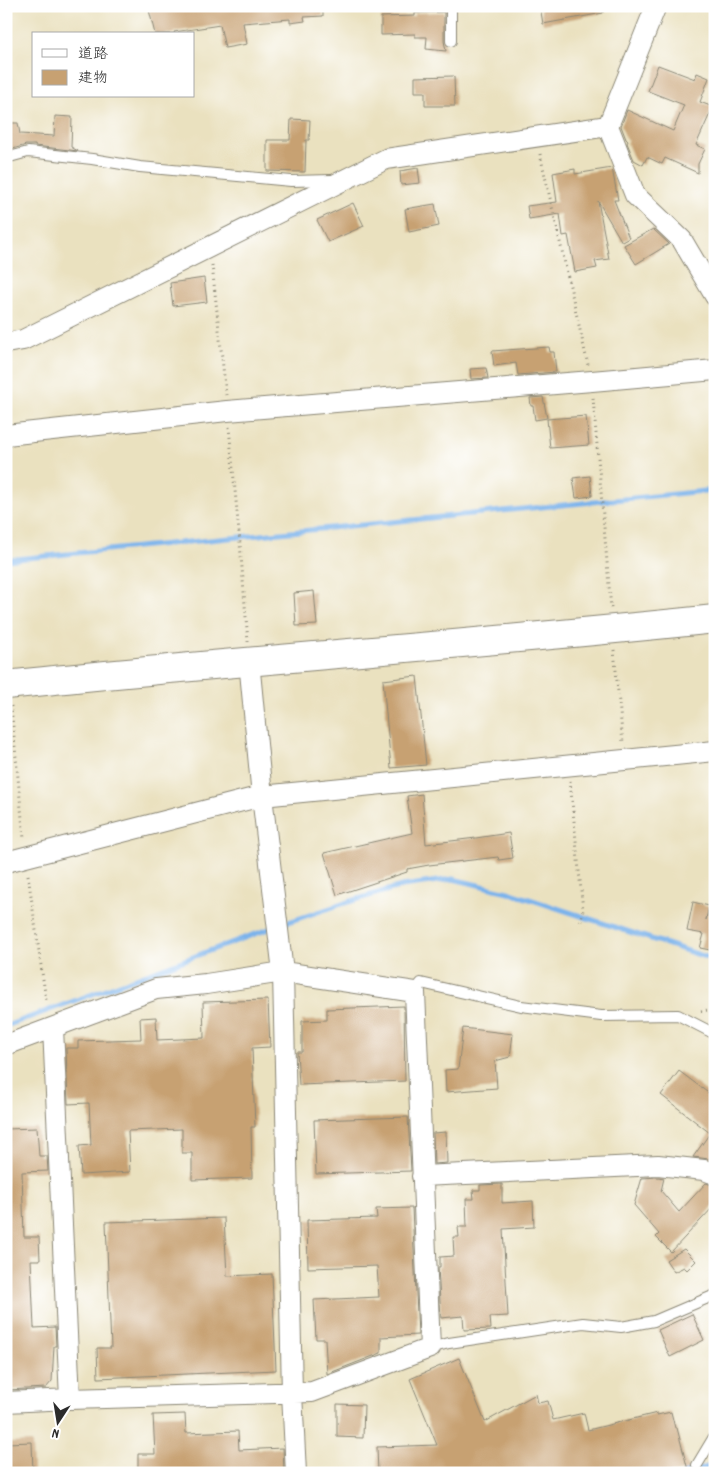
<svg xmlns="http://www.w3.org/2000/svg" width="721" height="1479" viewBox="0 0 721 1479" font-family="Dekko,'Klee One',sans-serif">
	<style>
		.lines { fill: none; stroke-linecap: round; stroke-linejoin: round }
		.stream { stroke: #7bb3eb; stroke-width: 5 }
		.building { fill: #c7a172 }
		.lane-casing { stroke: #8a8675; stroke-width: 12 }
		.street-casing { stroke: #8a8675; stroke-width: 22 }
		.secondary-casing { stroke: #8a8675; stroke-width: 30 }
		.path { stroke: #8a8675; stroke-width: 3; stroke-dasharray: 1 4; stroke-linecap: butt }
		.lane { stroke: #fff; stroke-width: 10 }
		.street { stroke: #fff; stroke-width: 20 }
		.secondary { stroke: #fff; stroke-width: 28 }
	</style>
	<rect width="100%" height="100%" fill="#fff"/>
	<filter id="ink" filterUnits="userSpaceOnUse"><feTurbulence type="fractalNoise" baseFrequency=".02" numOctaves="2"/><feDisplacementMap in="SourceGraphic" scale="10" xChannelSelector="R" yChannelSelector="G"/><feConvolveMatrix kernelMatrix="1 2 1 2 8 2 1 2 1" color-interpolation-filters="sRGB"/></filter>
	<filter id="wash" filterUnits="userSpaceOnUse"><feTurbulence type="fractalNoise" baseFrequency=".0096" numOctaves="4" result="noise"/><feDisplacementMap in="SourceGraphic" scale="20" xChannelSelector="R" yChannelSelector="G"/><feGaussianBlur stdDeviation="1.12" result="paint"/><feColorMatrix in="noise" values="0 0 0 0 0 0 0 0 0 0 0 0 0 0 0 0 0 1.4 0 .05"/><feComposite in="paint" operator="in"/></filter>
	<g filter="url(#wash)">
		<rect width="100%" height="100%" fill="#eae1bf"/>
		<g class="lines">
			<!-- stream -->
			<path class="stream" d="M6,560L715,490
				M282,924L345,903L402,886L453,879L508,892L715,960
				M6,1026L274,927
				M685,1473L708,1467H715"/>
		</g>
		<g id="blocks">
			<!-- building -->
			<path class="building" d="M148,6H188V9L208,6H323V16L304,17L305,21L290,23V19L243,23L247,44L225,48L220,25L174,32L175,34H155Z
				M540,6H603V13L543,24Z
				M444,12V41L446,51L426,49L427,37H415V34L381,35V17L415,16V13Z
				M658,65L695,79L697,73L709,78L700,102L713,107L696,145L705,149L698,164V173L665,158L662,164L647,157L643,165L634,160L627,143L628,141L626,139L621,126L627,110L673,131L684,105L648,91Z
				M454,76L455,106H425V92H415V77Z
				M55,116L72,117L71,147L78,151L35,146V145H26L6,151V123H18L20,134L54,136Z
				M291,119L310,120L309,140H306L305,172L267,171V140H290Z
				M418,168L420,183L401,185L400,171Z
				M612,168L618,200H614L629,238L622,242L598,201L609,259L595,261L597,268L575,272L568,235L563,236L560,214L529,219L527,206L557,202L553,173L575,169V174Z
				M353,203L364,226L328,242L317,220Z
				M435,204L439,226L409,232L405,209Z
				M653,229L669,244L636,264L624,245Z
				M204,278L207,302L173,306L170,283Z
				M549,347L550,352H554L556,372L518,375L516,363L494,366L492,351Z
				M486,368L488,378L471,379L470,369Z
				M543,397L547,418L535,420L533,406H531L530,398Z
				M586,416L589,445L550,448L547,419Z
				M590,476L592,496L576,498L573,478Z
				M314,591L317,625L296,626L294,593Z
				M417,676L426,765L391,768L383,680Z
				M422,794L426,844L476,838L509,833L513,858L499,860L498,857L429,865L407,869V872L337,895L324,853L412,833L407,796Z
				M693,902L709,906L706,920L709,909H715V951L700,948L704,934L687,931Z
				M268,1000L270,1047L252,1048L255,1127H251L252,1178L192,1180V1153H182V1129L128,1131L130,1172L81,1175L79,1146L91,1145L89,1103L68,1104L66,1048H78V1041L141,1039L140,1018L156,1017L157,1040L204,1038L203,1002Z
				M404,1006L405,1081L299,1085L297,1052H302V1021L327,1020V1009Z
				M463,1028L513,1034L510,1057L495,1061L497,1088L446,1092L445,1070L458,1069Z
				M679,1071L715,1098V1152L709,1159L693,1157L710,1133L661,1095Z
				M408,1117L411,1171L316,1174L314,1120Z
				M37,1128L39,1156H47L48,1171L22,1172L24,1237H39L40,1260H31L34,1328L55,1327L56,1346H54L52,1381L46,1388L6,1390V1129Z
				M446,1132L447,1163L434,1164L433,1133Z
				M658,1177L664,1178L661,1191L679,1212L706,1183L715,1186V1205L671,1252L656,1237L659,1234L634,1205L642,1178Z
				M502,1184V1203L533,1201L534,1227L503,1229L508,1316L490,1317L491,1329L464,1330L463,1316L441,1318L438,1267H440V1257L454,1256L453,1237H459L458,1227H467L466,1199H474L473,1190H480V1185Z
				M412,1208L418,1335L381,1337V1353L327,1374L325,1339H316L314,1300L379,1297L377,1266L308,1268L307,1220L377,1218L376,1209Z
				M224,1218L227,1276L272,1274L276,1370L98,1378L97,1348H111L106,1222Z
				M684,1249L696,1261L687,1270L684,1267L674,1272L666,1260Z
				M692,1314L704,1340L670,1357L658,1330Z
				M459,1358L485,1422L536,1394L538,1403L548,1401L553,1420L584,1413L588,1430L657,1413V1415L671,1412L675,1428H677L688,1470L675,1473H378L377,1447L437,1445L410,1379Z
				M337,1404L364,1405L363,1438L337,1437Z
				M185,1414L186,1433L238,1431L239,1450L283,1448L284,1471L236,1473H138V1454H155L153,1415Z
				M32,1442L33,1473H8L7,1443Z"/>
		</g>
	</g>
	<g filter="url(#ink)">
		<use href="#blocks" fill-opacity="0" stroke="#8a8675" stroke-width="1"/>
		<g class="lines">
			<defs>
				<path id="lane" d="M451,6V41
					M6,158L28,152L92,159L140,167L291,181L333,180
					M415,992L421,983L521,1006L601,1016L678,1015L715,1034
					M430,1348L449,1343L583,1323L621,1327L654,1321L715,1295
					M697,1465L715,1435"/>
				<path id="street" d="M608,126L635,195L682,240L715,296
					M6,343L23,340L386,159L608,126L656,6
					M6,435L227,411L592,381L715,370
					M249,661L262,796L283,972L292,1393L296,1473
					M6,862L262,796L715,751
					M53,1028L70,1399
					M6,1045L156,989L206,984L283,972L415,992L430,1348L312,1392L70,1399L6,1402
					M422,1176L658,1165L704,1170L715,1174"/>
				<path id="secondary" d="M6,685C242,660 479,644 715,619"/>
			</defs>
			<!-- lane casing -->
			<use href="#lane" class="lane-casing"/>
			<!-- street casing -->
			<use href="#street" class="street-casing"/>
			<!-- secondary casing -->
			<use href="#secondary" class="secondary-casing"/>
			<!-- path -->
			<path class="path" d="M540,154L588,365
				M212,265L226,395
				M593,398L611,609
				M229,427L240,543L248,642
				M614,650L623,743
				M6,654L7,665
				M11,706L24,839
				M570,781L583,910L580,925
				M28,875L46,1000
				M701,1011L715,1009"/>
			<!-- lane -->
			<use href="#lane" class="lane"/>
			<!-- street -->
			<use href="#street" class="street"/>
			<!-- secondary -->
			<use href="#secondary" class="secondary"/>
		</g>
	</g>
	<!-- margin -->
	<rect width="721" height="1479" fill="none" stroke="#fff" stroke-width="25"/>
	<!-- legend -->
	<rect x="32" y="32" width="162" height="65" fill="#ffffff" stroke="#aaaaaa"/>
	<rect x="42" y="49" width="25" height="8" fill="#ffffff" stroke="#aaaaaa"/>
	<text x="78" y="58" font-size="15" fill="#2b2b2b">道路</text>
	<rect x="42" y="70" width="25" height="15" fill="#c7a172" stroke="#aaaaaa"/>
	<text x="78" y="82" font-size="15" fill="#2b2b2b">建物</text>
	<!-- north arrow -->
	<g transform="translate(58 1422) rotate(192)" stroke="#ffffff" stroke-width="4" paint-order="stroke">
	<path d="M0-4L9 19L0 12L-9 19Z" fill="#2b2b2b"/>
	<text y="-8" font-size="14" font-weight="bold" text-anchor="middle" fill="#2b2b2b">N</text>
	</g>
</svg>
